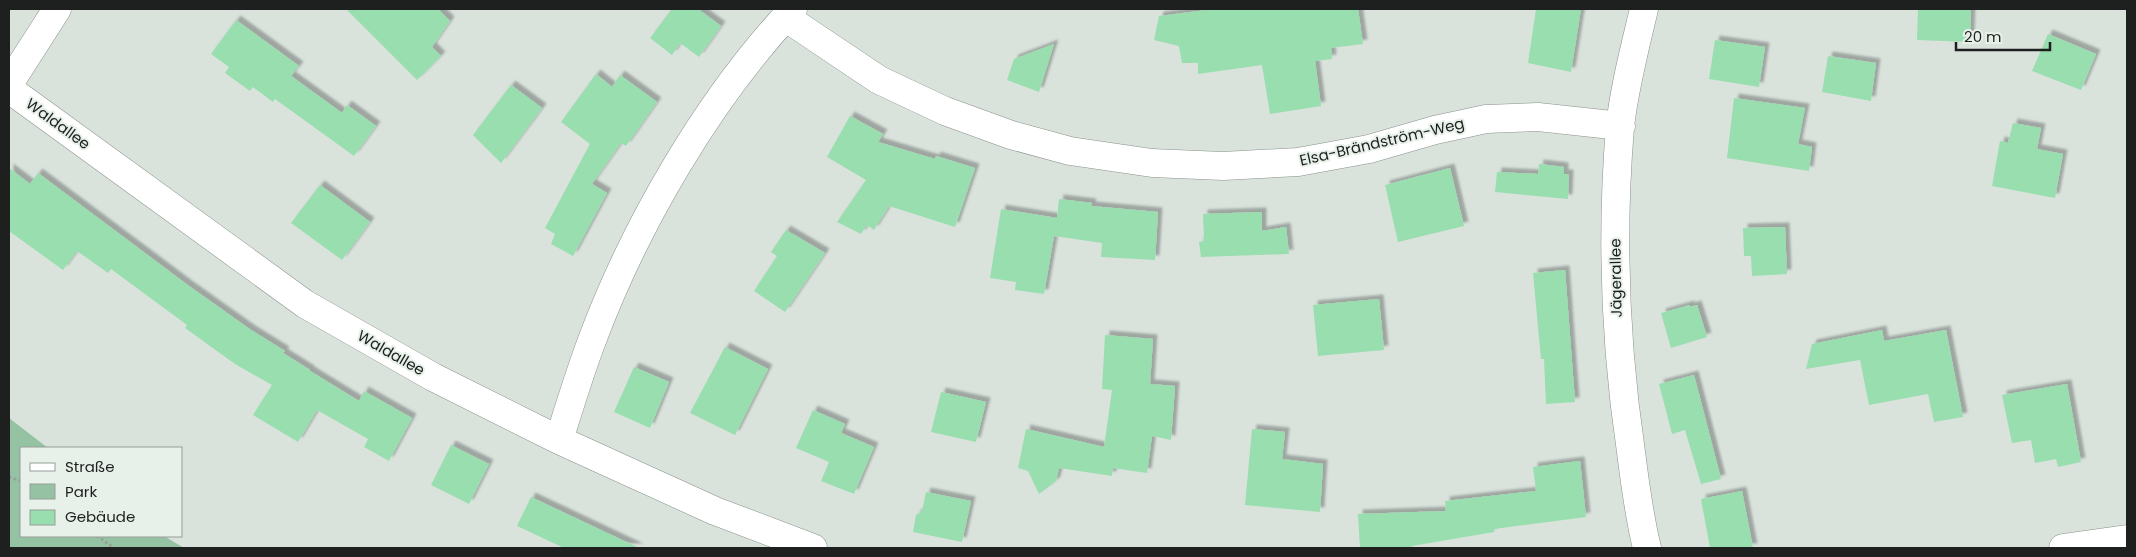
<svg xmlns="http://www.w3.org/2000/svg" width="2136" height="557" viewBox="0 0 2136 557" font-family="Poppins,sans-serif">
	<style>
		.green { fill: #96c2a4 }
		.building { fill: #99deaf; filter: url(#shadow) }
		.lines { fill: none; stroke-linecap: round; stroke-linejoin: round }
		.minor-casing { stroke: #89918b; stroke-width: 29 }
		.path { stroke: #98a09a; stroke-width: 3; stroke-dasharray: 2.5 2.5; stroke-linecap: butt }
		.minor { stroke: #fff; stroke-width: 28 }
		.labels { text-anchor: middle; stroke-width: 4; stroke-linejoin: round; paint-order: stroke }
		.street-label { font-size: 15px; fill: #1d201e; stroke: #e7f0e9 }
	</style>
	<defs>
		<filter id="shadow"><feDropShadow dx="4.5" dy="-4.5" stdDeviation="1" flood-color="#0004"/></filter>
	</defs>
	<rect width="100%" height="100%" fill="#d9e3dc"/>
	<!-- green -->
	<path class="green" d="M9,418L48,448H21V536H164L184,548H9Z"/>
	<!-- building -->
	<path class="building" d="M346,9H438L450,21L432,47L441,56L417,80Z
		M672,9H698L721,26L699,57L680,43L672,55L650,38Z
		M1215,9H1358L1363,44L1331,48L1332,59L1315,61L1321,106L1270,114L1262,65L1198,74V63H1182L1179,46L1154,40L1159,16Z
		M1536,9H1581L1571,72L1528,63Z
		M1918,9H1971L1970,42L1917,40Z
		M236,20L299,66L291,76L342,113L347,105L376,126L354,156L275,99L273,102L253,87L250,91L225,73L229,67L211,54Z
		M2048,34L2096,54L2081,90L2032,71Z
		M1715,40L1765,47L1759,87L1709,79Z
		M1054,44L1039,92L1007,80L1014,59Z
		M1828,56L1876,63L1871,101L1822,92Z
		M596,74L612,87L620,75L657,102L626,146L621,143L592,184L607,193L573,256L551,244L555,234L545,228L590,144L561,122Z
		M511,85L542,108L501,163L473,135Z
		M1734,98L1805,108L1798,144L1812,147L1809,171L1727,158Z
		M850,116L883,134L878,142L935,159L936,156L975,168L955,227L889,206L874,230L867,225L861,234L837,222L866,180L827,157Z
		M2013,123L2041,128L2037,149L2063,154L2055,198L1992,186L2000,141L2008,143Z
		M1539,164L1564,167V174H1569L1568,199L1495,192L1497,172L1538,174Z
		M9,168L30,184L38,173L189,286L251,330L285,351L283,353L310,370V371L359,401L364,391L412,418L389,461L364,447L368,439L317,410L298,442L253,415L272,385L235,364L185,328L187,325L111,269L108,273L77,251L63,270L9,231Z
		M1450,168L1464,226L1398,242L1385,185Z
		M320,185L370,222L342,260L291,223Z
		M1059,199L1092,203L1091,206L1158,212L1155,260L1101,257L1102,243L1054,236L1044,294L1015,290L1016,282L990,278L1001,209L1057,218Z
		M1262,212V231L1286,227L1289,254L1201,257L1199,242L1204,241L1203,214Z
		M1785,227L1787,274L1752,276L1751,256H1744L1743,228Z
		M786,230L825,253L785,312L754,291L777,256L771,252Z
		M1565,270L1575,402L1546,404L1544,359H1541L1533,273Z
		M1379,299L1384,350L1318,356L1313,305Z
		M1690,305V307L1697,305L1707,337L1671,348L1661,313Z
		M1882,330L1884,341L1946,330L1963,417L1934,422L1928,394L1869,405L1860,360L1806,369L1812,344Z
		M1105,335L1153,339L1150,384L1175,386L1171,440L1152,436L1147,473L1113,468L1112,476L1059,468L1056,481L1039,494L1028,471L1018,468L1026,429L1104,447L1112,390L1102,389Z
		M725,347L768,369L735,435L690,413Z
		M634,367L669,382L650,428L614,412Z
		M1694,375L1721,479L1701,484L1685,430L1672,434L1659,384Z
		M2067,384L2081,462L2058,467L2056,459L2035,463L2031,440L2012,443L2002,395Z
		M941,392L986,402L976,442L931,432Z
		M813,410L845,424L841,433L874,447L854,494L821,481L829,462L796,448Z
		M1252,429L1285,432L1282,459L1323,464L1320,512L1245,505Z
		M451,445L489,464L469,504L431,485Z
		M1580,461L1586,517L1494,529V532L1412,546V548H1360L1358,514L1446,511L1445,501L1536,491L1533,467Z
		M1742,491L1753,548H1710L1701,499Z
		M926,492L971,501L962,542L913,532L916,515L922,511Z
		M531,497L639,548H564L517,526Z"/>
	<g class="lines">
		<defs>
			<path id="minor" d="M1644,9C1635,47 1624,89 1620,127C1611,235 1615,344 1631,452C1635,484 1639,516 1647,548
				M785,17L879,80L945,111L1011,135L1070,151L1152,163L1223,166L1298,162L1369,149L1435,130L1486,119L1538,117L1621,126
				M9,84L57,9
				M9,89L305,304L433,377L559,440L715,511L813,548
				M559,440C569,408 579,375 591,343C634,227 708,99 793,9
				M2063,548L2127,539"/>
		</defs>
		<!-- minor casing -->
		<use href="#minor" class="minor-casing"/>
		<!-- path -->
		<path class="path" d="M9,477L21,481
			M97,536L114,548"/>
		<!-- minor -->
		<use href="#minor" class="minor"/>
	</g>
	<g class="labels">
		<!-- street labels -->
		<g class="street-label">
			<text transform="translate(58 124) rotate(36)" y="5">Waldallee</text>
			<text transform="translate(1382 142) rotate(-13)" y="5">Elsa-Brändström-Weg</text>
			<text transform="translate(1616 278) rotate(-91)" y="5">Jägerallee</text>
			<text transform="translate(391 353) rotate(30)" y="5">Waldallee</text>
		</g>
	</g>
	<!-- border -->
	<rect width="2136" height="557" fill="none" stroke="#1d201e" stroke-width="20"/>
	<!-- legend -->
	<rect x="20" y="447" width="162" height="90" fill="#e7f0e9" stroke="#969d98"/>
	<rect x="30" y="463" width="25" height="8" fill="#ffffff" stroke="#969d98"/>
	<text x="65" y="472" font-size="15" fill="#1d201e">Straße</text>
	<rect x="30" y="484" width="25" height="15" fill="#96c2a4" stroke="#969d98"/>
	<text x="65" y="497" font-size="15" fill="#1d201e">Park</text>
	<rect x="30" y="510" width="25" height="15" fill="#99deaf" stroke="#969d98"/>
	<text x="65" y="522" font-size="15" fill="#1d201e">Gebäude</text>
	<!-- scale -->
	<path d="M1956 42v8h94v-8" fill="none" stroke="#1d201e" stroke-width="2.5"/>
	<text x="1964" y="42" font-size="15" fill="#1d201e" stroke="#e7f0e9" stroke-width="4" paint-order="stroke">20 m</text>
</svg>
